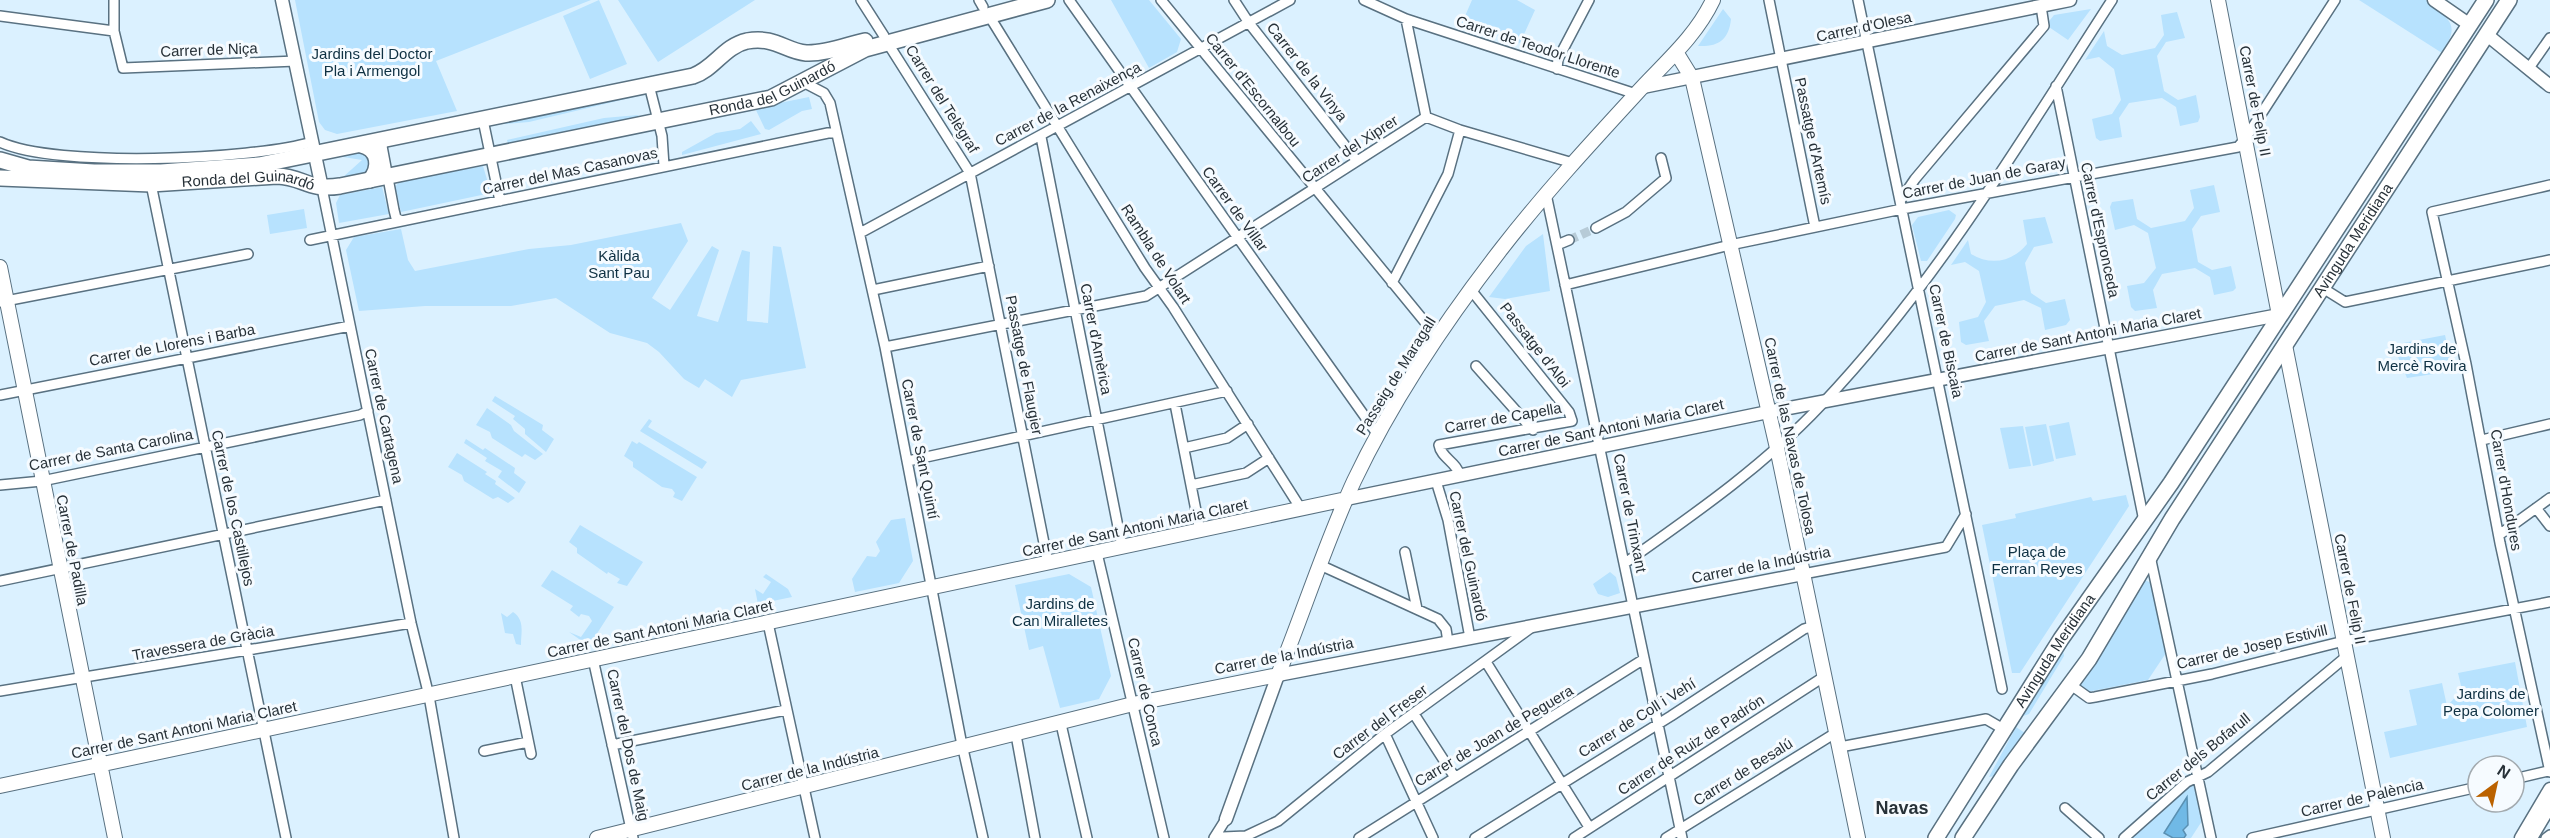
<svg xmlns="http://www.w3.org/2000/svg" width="2550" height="838" viewBox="0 0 2550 838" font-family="Helvetica,sans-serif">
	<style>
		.green { fill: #b7e2fe }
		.water { fill: #70b9e6; stroke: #5a90b2; stroke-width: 1.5 }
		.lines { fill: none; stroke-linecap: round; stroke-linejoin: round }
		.minor-tunnel { stroke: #b7cbd7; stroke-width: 9; stroke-dasharray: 9 4.5; stroke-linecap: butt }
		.minor-casing { stroke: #597181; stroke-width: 12 }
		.tertiary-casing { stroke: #597181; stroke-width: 15 }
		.secondary-casing { stroke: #597181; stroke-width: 16 }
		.primary-casing { stroke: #597181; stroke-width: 18 }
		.minor { stroke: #fff; stroke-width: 9 }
		.tertiary { stroke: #fff; stroke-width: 12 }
		.secondary { stroke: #fff; stroke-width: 14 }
		.primary { stroke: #fff; stroke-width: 15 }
		.labels { text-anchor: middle; stroke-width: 6; stroke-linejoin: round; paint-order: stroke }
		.street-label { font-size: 15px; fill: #273138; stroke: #f6fbff }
		.park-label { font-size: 15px; fill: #0f3143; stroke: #f6fbff }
		.quarter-label { font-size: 18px; font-weight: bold; fill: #273138; stroke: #f6fbff }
	</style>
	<rect width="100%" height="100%" fill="#dbf1ff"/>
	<!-- green -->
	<path class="green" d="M295,0H591L436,61L457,111L337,134L325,130L319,122Z
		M599,0L627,64L590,79L563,16Z
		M618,0H755L658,62Z
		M1111,0H1149L1181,39L1177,52L1149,68Z
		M1472,0H1517L1535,10L1520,43L1462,23Z
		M2359,0H2426C2450,21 2461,23 2442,53Z
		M1723,9L1731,19C1729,40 1718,47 1698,46Z
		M2091,9L2068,40L2046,25L2054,15Z
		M2177,12L2185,38L2166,42L2157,56L2164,91L2178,100L2196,95L2200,117L2198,122L2180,126L2176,107L2162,98L2129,103L2119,118L2122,137L2100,141L2096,138L2092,119L2112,114L2121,100L2114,69L2099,57L2085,60L2104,31L2107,46L2122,55L2155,48L2164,35L2161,15Z
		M634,95V97L529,122L504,124L503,122Z
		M809,97L812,109L802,111L769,130L765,129L755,108Z
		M638,115L639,117L508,144L507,140L604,118Z
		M751,121L761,134L682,155V152L716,133L740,129Z
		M362,151L369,157L370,167L364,174L342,178L362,160L337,156Z
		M483,166L491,193L401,212L395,187L399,182Z
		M2214,185L2220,212L2201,216L2192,229L2198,262L2212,270L2231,266L2236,288L2233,291L2214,295L2210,277L2195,268L2162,274L2153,290L2157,308L2135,311L2131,307L2127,286L2144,283L2156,268L2148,233L2134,225L2115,230L2110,207L2112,202L2133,199L2137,219L2151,228L2185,221L2194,208L2190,190Z
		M382,187L389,214L339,223L336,203L340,195Z
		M304,209L307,228L270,234L267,215Z
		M1949,210L1956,215L1955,219L1927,261H1921L1912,225L1918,217Z
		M2045,217L2053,243L2034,247L2025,263L2031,293L2046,303L2065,299L2070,320L2066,325L2045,330L2041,308L2024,300L1995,306L1984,321L1989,341L1966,345L1961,342L1959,322L1978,317L1986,302L1979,271L1965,262L1951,265L1968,240L1971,254C1991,266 2012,262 2027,244L2023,220Z
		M681,223L688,241L652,298L670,310L712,246L719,250L697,316L718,322L742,250L750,252L747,321L768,323L773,246L781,247L806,368L741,380L732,397L705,379L699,388L684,379L659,352L647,343L610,333L556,298L511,306H425L359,311L346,250L354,237L401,229L408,260L415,271L529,249L571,245Z
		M1543,234L1550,291L1505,299L1489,297L1526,246Z
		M2445,335L2453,371L2407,378L2393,345Z
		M495,396L543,425L542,430L554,439L546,452L525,434V429L513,419L515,416L492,401Z
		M487,408L511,425L514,431L543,454L535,460L525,454L522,457L492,438L490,432L476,425Z
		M649,419L652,421L648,427L707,462L702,469L640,431Z
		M2069,422L2076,455L2056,459L2049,426Z
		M2046,424L2054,461L2033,466L2025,427Z
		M2023,426L2031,466L2009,469L2000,428Z
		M466,439L483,450L485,448L515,468L514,473L526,482L519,493L498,477L502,471L485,461L487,458L464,443Z
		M632,441L637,444L639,442L697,477L682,501L673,497L675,493L672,489L662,487L633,467V462L624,456Z
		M457,453L487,472L485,474L496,481L495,484L515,498L508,503L498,497L493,499L464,481L462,475L448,467Z
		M2126,495L2129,506L2020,673H2012L1982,525L2016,518L2015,514L2091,497L2093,501Z
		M905,518L913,561L899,583L855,592L852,579L867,556L876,557L880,551L876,542L891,520Z
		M580,525L643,562L627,586L617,583L620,579L608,572L607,574L577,553V548L569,542Z
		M552,570L614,607L589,646L569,632L581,637L592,621L589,616L581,614L579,617L570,610L573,606L541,586Z
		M1610,572L1616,577L1620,593L1608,597L1598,594L1593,584Z
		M766,574L788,589L792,597L758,604L755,589L763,594L771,582L763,577Z
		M1069,574L1091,587L1111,676L1099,699L1060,708L1043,646L1029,650L1015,585Z
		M2145,580L2151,583L2166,653L2148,680L2087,692L2079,686L2141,582Z
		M513,612C525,620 521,632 521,645L516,644L513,634L505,633L501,613L507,617Z
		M2063,650L2064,656L2029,714L2023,716Z
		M2515,662L2527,727L2390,758L2384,732L2417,725L2409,690L2442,683L2447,706L2462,690L2458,673Z
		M2016,727L2025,733L1994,776L1989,777Z
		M2194,782L2202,821L2191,838H2131Z"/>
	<!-- water -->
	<path class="water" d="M2187,797L2188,825L2183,830L2186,835L2184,838H2173L2164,833Z"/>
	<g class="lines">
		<!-- minor-tunnel -->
		<path class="minor-tunnel" d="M1569,240L1596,228"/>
		<defs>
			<path id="minor" d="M114,0V31L123,68L296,61
				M861,0L884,36
				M979,0L983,7
				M1069,0L1378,435
				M1161,0L1438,338
				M1234,0L1249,23L1357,161
				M1364,0L1406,19L1636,94
				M1769,0L1815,227
				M1858,0L2002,689
				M988,14L1145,268L1173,307L1301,509
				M0,16L114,31
				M1406,19L1426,117
				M887,42L970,173L1048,563
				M2529,68L2550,38
				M1557,69L1558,59L1589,0
				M803,82L824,93L830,103L885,347L961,740L983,838
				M649,85L662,136L664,166
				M2056,86L2144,521
				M1426,117L1460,130L1573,163
				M483,120L500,201
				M1041,137L1122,547
				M385,140L382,146L394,210L396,218L402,221
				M0,142C55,168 252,160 312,142
				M151,184L286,838
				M2550,185L2432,212L2466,364L2500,543L2550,772
				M322,188L411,623L429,696L454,838
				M1546,194L1682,838
				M1900,201L1915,179L2044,26L2041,6
				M1596,228L1626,212L1666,178L1661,158
				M860,233L1290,0
				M310,240L828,133H836
				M1557,245L1569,240
				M1392,283L1448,174L1460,130
				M1565,285L1730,245L1902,209L2238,147L2245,139L2335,0
				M2321,287L2345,302L2550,260
				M873,290L989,266
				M0,302L248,254
				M885,347L1146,296L1426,117
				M1476,366L1533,430
				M0,395L350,326
				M1175,404L1200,531
				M2482,440L2550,424
				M1184,448L1227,438L1248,424
				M908,461L1227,391
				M1460,476C1457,462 1441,458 1439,445L1572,421L1569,412L1471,290
				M1436,481L1448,520L1470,638
				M0,485L42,481L360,415L368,411
				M1191,485L1246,473L1269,458
				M2536,508L2550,526
				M2499,535L2550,498
				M1405,552L1417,609
				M1097,553L1164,838
				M2150,556L2211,838
				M1625,563C1693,515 1764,466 1822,404C1936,284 2022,139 2112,0
				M1320,565L1438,619L1446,629L1448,642
				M1803,574L1946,547L1966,514
				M0,581L386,500
				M768,623L815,838
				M593,659L633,838
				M1486,662L1589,827
				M515,676L531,754
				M2071,685L2089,698L2095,697L2212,674L2344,641L2550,602
				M0,691L411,623
				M1414,714L1454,776
				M1061,724L1087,838
				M1385,734L1433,838
				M1016,735L1035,838
				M612,745L786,710
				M1840,747L1986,719L2005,730
				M484,751L528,742
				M2514,779L2548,771
				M2065,808L2099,838
				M1223,837L1246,836L1278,821L1385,734L1532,627
				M1214,838L1226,819
				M1359,838L1644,659
				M1475,838L1671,716L1804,629L1814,626
				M1574,838L1825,676
				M1666,838L1837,732
				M2124,838L2187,782L2208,772L2347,656
				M2252,838L2478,787
				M2546,838L2550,835"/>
			<path id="tertiary" d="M282,0L322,188
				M2434,0L2470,25
				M2486,34L2550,86
				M1643,87L2070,0
				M1346,499L1768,412L2279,315
				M1226,819L1278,675L1803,574
				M2521,838L2550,789
				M2531,838L2550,806"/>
			<path id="secondary" d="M2218,0L2279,315
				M1676,52L1692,78L1777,448L1858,838
				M0,267L115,838
				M2285,345L2383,838
				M0,786L1346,499
				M597,838L1133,704L1278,675C1304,611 1325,544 1354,481C1393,399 1446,320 1502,248C1544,194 1590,144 1636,94C1663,64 1695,38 1713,0"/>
			<g id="primary">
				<path d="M361,145C379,149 381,167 370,180"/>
				<path d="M0,160L28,168L94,172H161L259,165L693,76C714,69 724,46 747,41C775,36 785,51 806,53C825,54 847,45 865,41"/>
				<path id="s1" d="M0,178L151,184L277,176C304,177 308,191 340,186L771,98L865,49L1047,0"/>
				<path id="s2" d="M1936,838L2061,639L2171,483L2486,0"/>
				<path id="s3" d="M1963,838L2011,765L2089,659L2172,519L2509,0"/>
			</g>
		</defs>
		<!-- minor casing -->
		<use href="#minor" class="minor-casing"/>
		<!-- tertiary casing -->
		<use href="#tertiary" class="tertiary-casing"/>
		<!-- secondary casing -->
		<use href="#secondary" class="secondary-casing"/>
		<!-- primary casing -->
		<use href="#primary" class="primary-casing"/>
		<!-- minor -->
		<use href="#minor" class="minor"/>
		<!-- tertiary -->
		<use href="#tertiary" class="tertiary"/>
		<!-- secondary -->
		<use href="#secondary" class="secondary"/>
		<!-- primary -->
		<use href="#primary" class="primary"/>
	</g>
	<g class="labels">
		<!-- street labels -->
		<g class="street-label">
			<text transform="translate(1864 27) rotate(-12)" y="5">Carrer d'Olesa</text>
			<text transform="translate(1538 47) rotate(18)" y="5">Carrer de Teodor Llorente</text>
			<text transform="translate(209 50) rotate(-2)" y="5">Carrer de Niça</text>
			<text transform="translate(1307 72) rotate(52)" y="5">Carrer de la Vinya</text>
			<text dy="5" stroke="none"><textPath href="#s1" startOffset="786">Ronda del Guinardó</textPath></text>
			<text transform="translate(1253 90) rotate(51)" y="5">Carrer d'Escornalbou</text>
			<text transform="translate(942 99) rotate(58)" y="5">Carrer del Telègraf</text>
			<text transform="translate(2255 101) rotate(79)" y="5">Carrer de Felip II</text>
			<text transform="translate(1068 104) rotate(-28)" y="5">Carrer de la Renaixença</text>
			<text transform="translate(1813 141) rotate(78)" y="5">Passatge d'Artemís</text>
			<text transform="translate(1350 149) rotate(-33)" y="5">Carrer del Xiprer</text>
			<text transform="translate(570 171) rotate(-12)" y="5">Carrer del Mas Casanovas</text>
			<text transform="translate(1984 178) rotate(-11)" y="5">Carrer de Juan de Garay</text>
			<text dy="5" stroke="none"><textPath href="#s1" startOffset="249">Ronda del Guinardó</textPath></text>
			<text transform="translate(1235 209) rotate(54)" y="5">Carrer de Villar</text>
			<text transform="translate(2100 230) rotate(78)" y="5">Carrer d'Espronceda</text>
			<text dy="5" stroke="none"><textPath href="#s3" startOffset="714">Avinguda Meridiana</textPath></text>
			<text transform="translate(1156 254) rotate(57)" y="5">Rambla de Volart</text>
			<text transform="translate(2088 335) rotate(-11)" y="5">Carrer de Sant Antoni Maria Claret</text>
			<text transform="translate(1096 339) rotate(79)" y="5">Carrer d'Amèrica</text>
			<text transform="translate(1946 341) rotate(78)" y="5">Carrer de Biscaia</text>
			<text transform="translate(172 345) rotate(-11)" y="5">Carrer de Llorens i Barba</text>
			<text transform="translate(1535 345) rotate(52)" y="5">Passatge d'Aloi</text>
			<text transform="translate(1024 365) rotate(79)" y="5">Passatge de Flaugier</text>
			<text transform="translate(1396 376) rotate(-58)" y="5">Passeig de Maragall</text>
			<text transform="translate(384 416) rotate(78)" y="5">Carrer de Cartagena</text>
			<text transform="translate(1503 418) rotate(-10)" y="5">Carrer de Capella</text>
			<text transform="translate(1611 428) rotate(-12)" y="5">Carrer de Sant Antoni Maria Claret</text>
			<text transform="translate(1790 436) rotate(78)" y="5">Carrer de las Navas de Tolosa</text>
			<text transform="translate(920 449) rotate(79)" y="5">Carrer de Sant Quintí</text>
			<text transform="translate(111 450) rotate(-11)" y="5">Carrer de Santa Carolina</text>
			<text transform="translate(2506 490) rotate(80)" y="5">Carrer d'Hondures</text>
			<text transform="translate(233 508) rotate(78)" y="5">Carrer de los Castillejos</text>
			<text transform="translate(1630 513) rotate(79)" y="5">Carrer de Trinxant</text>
			<text transform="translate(1135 528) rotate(-12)" y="5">Carrer de Sant Antoni Maria Claret</text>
			<text transform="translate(72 550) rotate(79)" y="5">Carrer de Padilla</text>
			<text transform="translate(1468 556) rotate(78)" y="5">Carrer del Guinardó</text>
			<text transform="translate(1761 565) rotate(-11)" y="5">Carrer de la Indústria</text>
			<text transform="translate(2350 589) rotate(79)" y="5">Carrer de Felip II</text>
			<text transform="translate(660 629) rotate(-12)" y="5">Carrer de Sant Antoni Maria Claret</text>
			<text transform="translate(203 643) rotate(-10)" y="5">Travessera de Gràcia</text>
			<text transform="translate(2252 647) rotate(-13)" y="5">Carrer de Josep Estivill</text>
			<text dy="5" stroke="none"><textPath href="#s2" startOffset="222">Avinguda Meridiana</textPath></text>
			<text transform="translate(1284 656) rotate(-11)" y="5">Carrer de la Indústria</text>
			<text transform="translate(1145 692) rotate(77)" y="5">Carrer de Conca</text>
			<text transform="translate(1637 718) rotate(-32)" y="5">Carrer de Coll i Vehí</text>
			<text transform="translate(1380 722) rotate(-37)" y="5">Carrer del Freser</text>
			<text transform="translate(184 730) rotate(-12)" y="5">Carrer de Sant Antoni Maria Claret</text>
			<text transform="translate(1494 736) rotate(-31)" y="5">Carrer de Joan de Peguera</text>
			<text transform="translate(628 745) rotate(78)" y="5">Carrer del Dos de Maig</text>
			<text transform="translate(1691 745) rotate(-33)" y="5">Carrer de Ruiz de Padrón</text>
			<text transform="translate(2198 757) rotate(-39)" y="5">Carrer dels Bofarull</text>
			<text transform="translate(810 769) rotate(-14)" y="5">Carrer de la Indústria</text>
			<text transform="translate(1743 772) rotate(-32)" y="5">Carrer de Besalú</text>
			<text transform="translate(2362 798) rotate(-13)" y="5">Carrer de Palència</text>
		</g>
		<!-- park labels -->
		<g class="park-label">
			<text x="372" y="59">Jardins del Doctor<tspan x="372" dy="17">Pla i Armengol</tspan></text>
			<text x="619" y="261">Kàlida<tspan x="619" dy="17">Sant Pau</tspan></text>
			<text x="2422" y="354">Jardins de<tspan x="2422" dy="17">Mercè Rovira</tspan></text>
			<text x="2037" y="557">Plaça de<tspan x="2037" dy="17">Ferran Reyes</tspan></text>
			<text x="1060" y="609">Jardins de<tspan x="1060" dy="17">Can Miralletes</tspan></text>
			<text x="2491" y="699">Jardins de<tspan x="2491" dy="17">Pepa Colomer</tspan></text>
		</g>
		<!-- quarter labels -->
		<g class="quarter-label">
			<text x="1902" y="814">Navas</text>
		</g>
	</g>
	<!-- north arrow -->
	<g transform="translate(2496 784) rotate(33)"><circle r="28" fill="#f6fbff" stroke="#a3aaaf" stroke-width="1.5"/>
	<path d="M0-4.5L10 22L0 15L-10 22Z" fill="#bb6200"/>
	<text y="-9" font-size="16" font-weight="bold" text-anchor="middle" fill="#273138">N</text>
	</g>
</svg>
